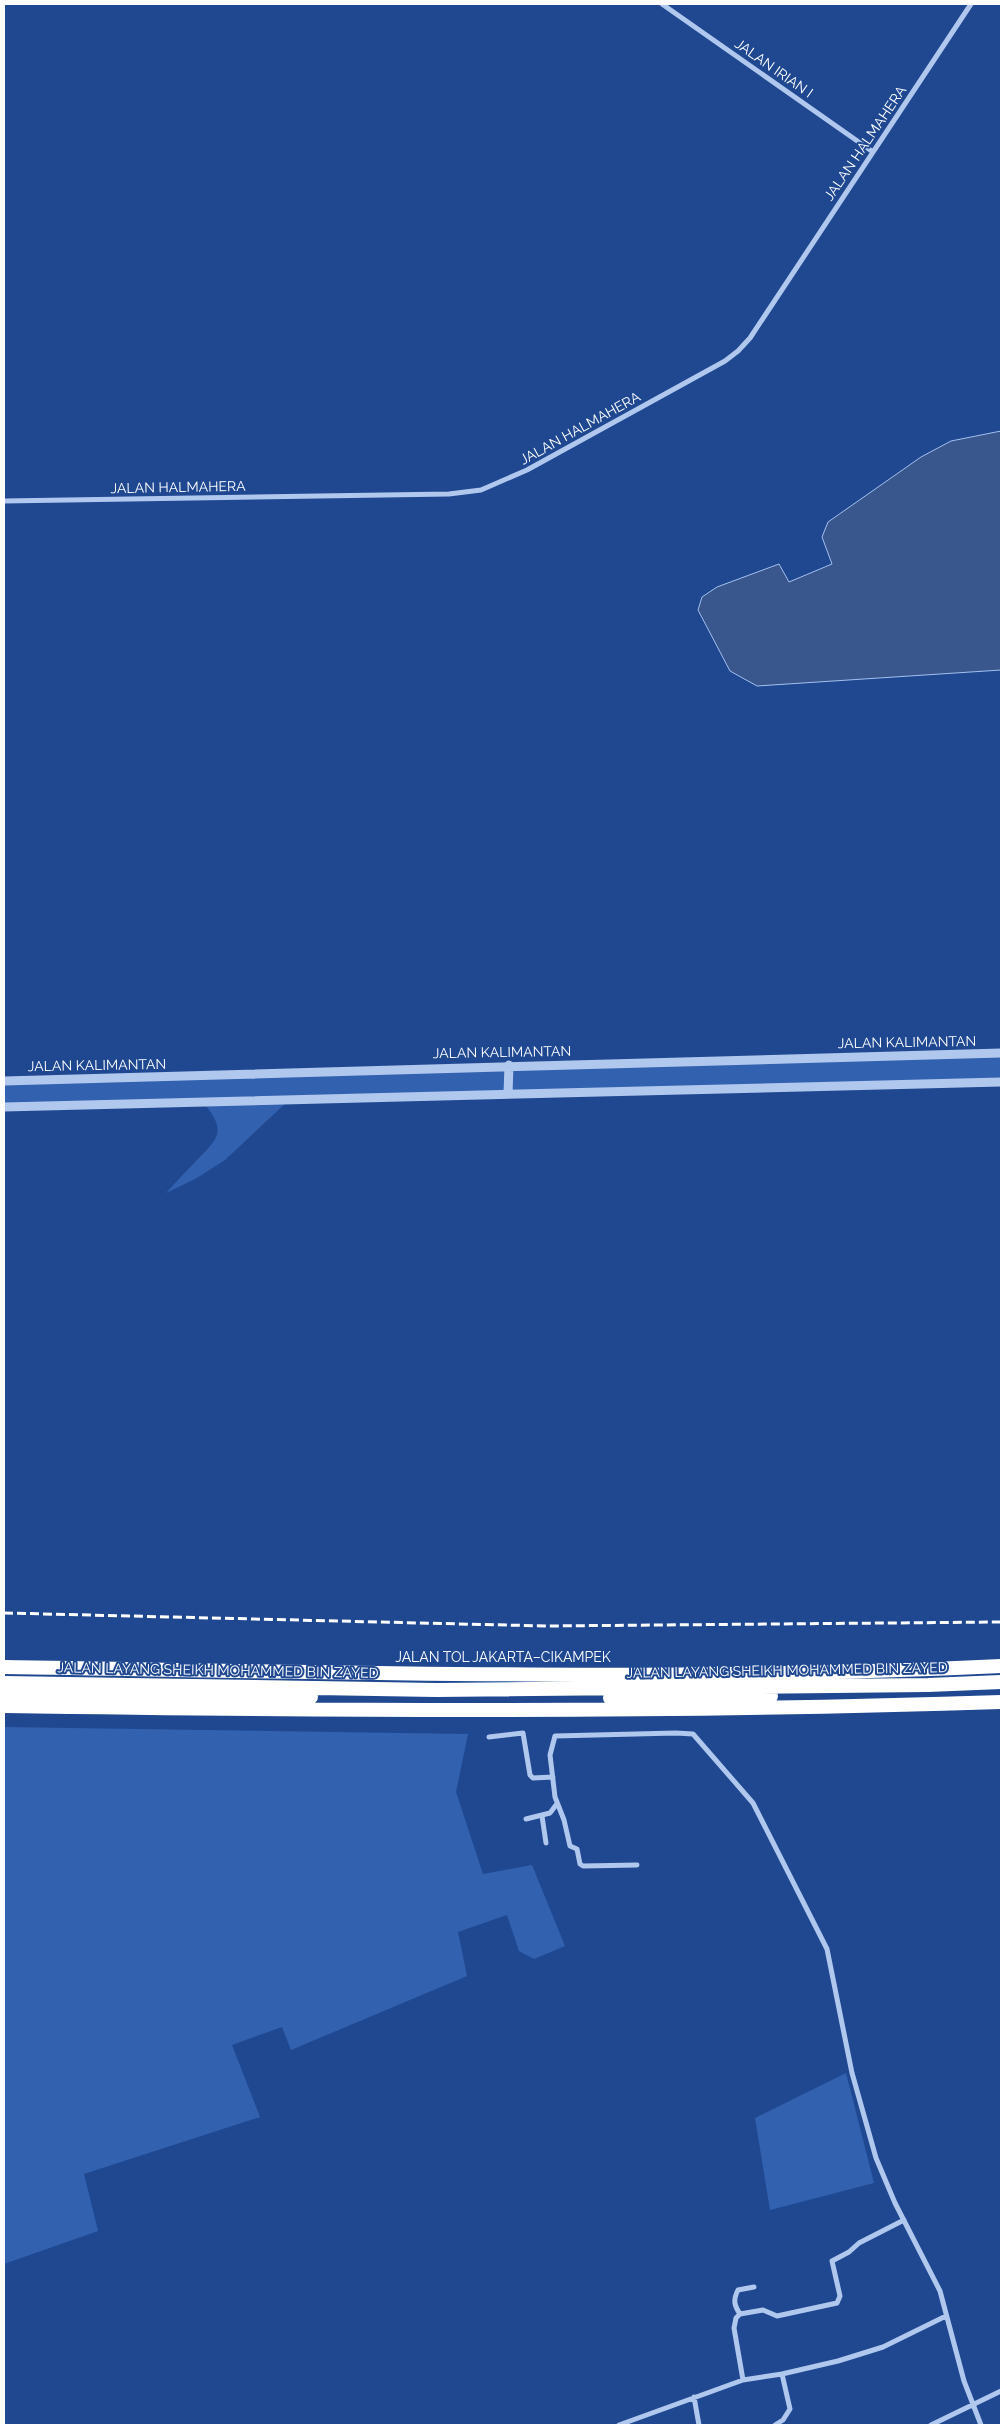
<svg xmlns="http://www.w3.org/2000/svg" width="1005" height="2429" viewBox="0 0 1005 2429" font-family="Raleway,sans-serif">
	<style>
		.green { fill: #3261af }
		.water { fill: #3a578d; stroke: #a3c0ef }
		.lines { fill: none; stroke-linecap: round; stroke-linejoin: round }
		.minor { stroke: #b0c7ee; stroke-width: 5 }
		.tertiary { stroke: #b0c7ee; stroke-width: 9 }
		.motorway { stroke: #fff; stroke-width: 14 }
		.rail { stroke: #fff; stroke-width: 3; stroke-dasharray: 9 4; stroke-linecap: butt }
		.labels { text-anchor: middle; stroke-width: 4; stroke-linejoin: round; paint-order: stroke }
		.street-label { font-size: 14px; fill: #fff; stroke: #1f4891 }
	</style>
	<rect width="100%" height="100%" fill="#1f4891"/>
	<!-- green -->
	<path class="green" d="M1001,1053V1082L289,1100L225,1160L197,1178L166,1193C176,1182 186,1171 196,1161C219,1138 227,1131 203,1102L4,1107V1081Z
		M4,1727L468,1734L456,1792L483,1874L532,1865L565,1946L534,1959L519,1951L507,1915L458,1932L467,1976L291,2050L282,2027L232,2045L260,2117L84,2174L98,2231L4,2264Z
		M846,2073L874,2183L770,2210L755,2118Z"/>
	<!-- water -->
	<path class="water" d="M1001,431V670L757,686L730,671L698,610L702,597L717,587L779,564L789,582L832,564L822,537L828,522L921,457L951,441Z"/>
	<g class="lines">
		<!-- minor -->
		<path class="minor" d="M662,4L873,152
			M4,501L449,494L481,490L527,470L725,361L738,351L750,338L971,4
			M489,1737L523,1733L530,1775L533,1778L553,1777
			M542,1816L546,1843
			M526,1819L550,1813L556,1805
			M637,1865L583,1866L580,1864L577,1849L570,1846L564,1820L555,1797L550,1755L555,1736L676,1733L693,1734L753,1803L827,1949L852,2073L876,2158L895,2203L940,2291L964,2381L981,2425
			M740,2314C734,2305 733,2300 738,2290L754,2287
			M743,2380L734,2328L736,2318L740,2314L763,2310L777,2316L837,2303L840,2296L832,2261L849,2252L859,2243L904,2220
			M694,2397L699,2425
			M619,2425L743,2380L782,2374L838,2361L883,2347L946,2316
			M775,2425L783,2420L790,2409L782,2374
			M931,2425L1001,2391"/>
		<!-- tertiary -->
		<path class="tertiary" d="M4,1081L1001,1053
			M508,1094L509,1065
			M4,1107L1001,1082"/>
		<!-- motorway -->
		<path class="motorway" d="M4,1667C336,1672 669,1682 1001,1666
			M4,1683L436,1690L928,1685L1001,1682
			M4,1693L311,1697
			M610,1698L771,1696
			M4,1706C336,1711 669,1713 1001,1702"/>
		<!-- rail -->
		<path class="rail" d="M4,1613L546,1626L1001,1622"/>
	</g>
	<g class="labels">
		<!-- street labels -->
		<g class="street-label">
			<text transform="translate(774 68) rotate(35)" y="5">JALAN IRIAN I</text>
			<text transform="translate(865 143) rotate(-56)" y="5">JALAN HALMAHERA</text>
			<text transform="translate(580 428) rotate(-29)" y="5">JALAN HALMAHERA</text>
			<text transform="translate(178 487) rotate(-1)" y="5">JALAN HALMAHERA</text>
			<text transform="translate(907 1042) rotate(-1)" y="5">JALAN KALIMANTAN</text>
			<text transform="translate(502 1052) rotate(-1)" y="5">JALAN KALIMANTAN</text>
			<text transform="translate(97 1065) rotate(-1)" y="5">JALAN KALIMANTAN</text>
			<text x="503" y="1662">JALAN TOL JAKARTA–CIKAMPEK</text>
			<text transform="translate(218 1670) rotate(1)" y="5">JALAN LAYANG SHEIKH MOHAMMED BIN ZAYED</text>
			<text transform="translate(787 1670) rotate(-1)" y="5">JALAN LAYANG SHEIKH MOHAMMED BIN ZAYED</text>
		</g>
	</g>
	<!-- border -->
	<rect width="1005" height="2429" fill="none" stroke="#ffffff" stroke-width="10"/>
</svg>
